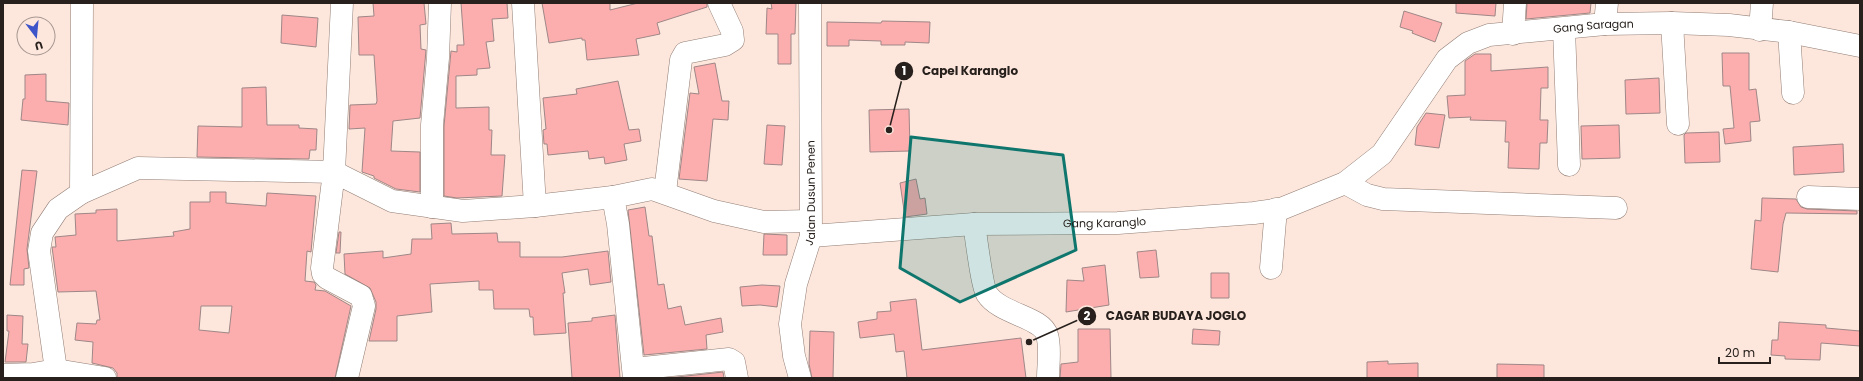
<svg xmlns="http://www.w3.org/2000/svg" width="1863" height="381" viewBox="0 0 1863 381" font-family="Poppins,sans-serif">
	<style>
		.building { fill: #fcadad; stroke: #9f8787; fill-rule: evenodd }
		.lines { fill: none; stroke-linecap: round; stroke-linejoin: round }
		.minor-casing { stroke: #917d74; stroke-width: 23 }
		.minor { stroke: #fff; stroke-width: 22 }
		.marked { fill: #0f766e; fill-opacity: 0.2; stroke: #0f766e; stroke-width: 3; stroke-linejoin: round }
		.labels { text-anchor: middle; stroke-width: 3.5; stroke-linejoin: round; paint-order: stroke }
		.street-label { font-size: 11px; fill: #27201c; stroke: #fde7dd }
		.leader { fill: none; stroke: #27201c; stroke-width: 1.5 }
		.callout-dot { fill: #27201c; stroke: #fde7dd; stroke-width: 1.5 }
		.mark-label { font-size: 12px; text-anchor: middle; font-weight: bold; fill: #fff }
		.callout-label { font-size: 12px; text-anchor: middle; font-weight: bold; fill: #27201c; stroke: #fde7dd; stroke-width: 3.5; stroke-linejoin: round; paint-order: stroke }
	</style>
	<rect width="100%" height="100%" fill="#fde7dd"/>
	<!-- building -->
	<path class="building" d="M373,3H424L426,24L420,25L421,49L426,50L420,118L393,121L391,151L420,152V192L396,189L374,178V176L362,172L365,128L349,129L350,105L376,104L377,101L374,55H359L358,17L374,16Z
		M461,3H507L508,18L492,19L494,41L486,42L490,68L477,69V75L456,76V108L489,107V130H492L491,155H505L502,196L457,198L444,196V126L451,51L457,52V45H464Z
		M542,3H610V10L638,3H707V7L657,23L660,34L636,39L639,55L587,60L585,40H582V38L549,43Z
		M771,3H796L795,34H791V64H778V34H766L767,8L772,9Z
		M1456,3H1496L1495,16L1456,13Z
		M1527,3H1591L1590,13L1526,19Z
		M1404,11L1442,23L1435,42L1412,33L1413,31L1400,27Z
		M282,15L318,18L316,47L281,43Z
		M882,21L930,22L929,43L905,42V45H881V41L849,40V46H827V22L881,23Z
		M1722,53H1749V90L1756,89L1760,121L1750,122L1751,141L1725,144L1723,129L1734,128L1730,86H1723Z
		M1475,54H1491V71L1548,67V88H1541L1540,120H1548L1547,143H1540L1539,169L1508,168L1509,142H1505L1506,121L1470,120L1471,117L1449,118L1447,96L1465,95V61Z
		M715,63L722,101H729L728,120L713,119L707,181L679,179L690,93L699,94L694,67Z
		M46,74V101L69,103L68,125L21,120L23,99H25V75Z
		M1659,78L1660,113L1626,114L1625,80Z
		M618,81L629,130L639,129L641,141L624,144L627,160L605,164L604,157L589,159L588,151L548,155L547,144H544L543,130L546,129L543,98L577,94L576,89Z
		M266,87L267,125H299V128L317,129L316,150H310L309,159L197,157L198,126L242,127V88Z
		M909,109L910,151L870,152L869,110Z
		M1426,113L1445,115L1439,148L1415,145L1417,127Z
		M767,125L785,126L782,165L764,164Z
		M1619,125L1620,158L1582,159L1581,126Z
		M1719,132L1720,162L1685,163L1684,135L1686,133Z
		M1843,144L1844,172L1794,175L1793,147Z
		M22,170L37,171L27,249L29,268L24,269V285H10Z
		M916,179L920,199L925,198L927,214L905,217L900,183Z
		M210,192H226V203L266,206L267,193L316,196L311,252L307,251L305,281L314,282L316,285L315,290L325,291L351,306L335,378H117V373L113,368L92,363L93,342L75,340L77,323L96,324L97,320H100L96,291L58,292L52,247H56L55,237L76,235L75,214L96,213V210L117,209V241L174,236L173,232L190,229V202H210ZM201,306H232L229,333L199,330Z
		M1762,198L1796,199L1801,207L1807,209L1857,211V214L1786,213L1783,224L1778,272L1751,269L1755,220L1761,221Z
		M645,207L649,236H652L658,285L664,284L668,309L681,306L685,325L721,318L723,332L706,335L707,349L644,355L628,210Z
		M451,223L452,234L497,233L498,242H520V257H562L608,251L611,282L590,285L588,269L562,273L565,293H563L566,333L534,335L533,317H530L529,309H494L493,290H479V281L430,284L432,312L397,316V341H369L376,309V302L370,288L345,274L344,254L383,251V258L411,254L412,239H432L431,224Z
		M339,232H341L340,253H336Z
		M764,234L787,235V255H763Z
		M1156,250L1159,277L1140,278L1137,252Z
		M1105,265L1109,305L1066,312L1067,280L1084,281L1082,268Z
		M1211,273H1229V298H1211Z
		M762,285L780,286L777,307L760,305L742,306L740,287Z
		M916,299L922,350L1021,338L1026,378H907L904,351L896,352L894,334L860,338L858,322L877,319V312L891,311L890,302Z
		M7,315L23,316L22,344H28L26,362H5L9,331H7Z
		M615,315L620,378H572L568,323L592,321V318Z
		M1779,322L1826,325V328L1860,331V346L1821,343L1820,360L1785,359V356L1771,355L1772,340H1778Z
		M1078,329H1110L1111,378H1060L1061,364L1078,362Z
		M1193,329L1220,331L1219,345L1192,344Z
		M810,331L834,332L833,378H812L809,364Z
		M1388,361V364L1418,363V378H1367V362Z
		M1497,364L1544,365V378H1497Z
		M723,372L724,378H668Z"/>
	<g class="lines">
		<defs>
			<g id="minor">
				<path d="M523,3L535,206"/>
				<path d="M1672,23L1678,124"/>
				<path d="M1605,24L1607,3"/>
				<path d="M1564,29L1569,165"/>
				<path d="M1760,30L1762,3"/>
				<path d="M1789,32L1793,93"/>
				<path d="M1513,34L1515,3"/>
				<path d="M1345,183L1367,195L1383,199L1616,208"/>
				<path d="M665,192L681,60L685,53L725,45L733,40L732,31L719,3"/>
				<path d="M81,193L82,3"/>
				<path d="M613,197L652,189L714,211L764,222L810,221"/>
				<path d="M1808,197L1860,199"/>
				<path d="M432,207V125L438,58L440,3"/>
				<path d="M974,224C976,236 982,287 987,294C1000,314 1042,317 1047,335C1051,347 1048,365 1048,378"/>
				<path id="s1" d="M811,236L974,224L1118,223L1254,213L1281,209L1345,183L1382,154L1447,59L1468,43L1489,35L1605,24L1672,23L1729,25L1789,32L1860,46"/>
				<path d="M1271,268L1276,209"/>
				<path d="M634,369L729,359L734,362L737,378"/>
				<path d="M56,370L39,251L42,233L58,209L81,193L138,168L334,172L342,3"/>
				<path d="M3,375L33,374L56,370L105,378"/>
				<path d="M347,378L364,306L361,296L327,278L323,274L322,268L334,172L392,201L463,211L535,206L613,197L618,224L634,378"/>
				<path id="s2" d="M800,378L794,356L790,324L796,284L811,236L810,3"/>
			</g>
		</defs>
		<!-- minor casing -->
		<use href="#minor" class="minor-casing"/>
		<!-- minor -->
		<use href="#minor" class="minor"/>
	</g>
	<!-- marked area -->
	<path class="marked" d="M911,137L1063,155L1076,250L960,302L900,268Z"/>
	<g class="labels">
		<!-- street labels -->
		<g class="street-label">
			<text dy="4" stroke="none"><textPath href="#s1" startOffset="856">Gang Saragan</textPath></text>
			<text dy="4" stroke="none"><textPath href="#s2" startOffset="189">Jalan Dusun Penen</textPath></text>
			<text dy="4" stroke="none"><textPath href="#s1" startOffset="294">Gang Karanglo</textPath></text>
		</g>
	</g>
	<!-- callouts -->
	<path class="leader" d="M889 130L904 71M1029 342L1087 316"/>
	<g class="callout-dot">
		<circle cx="889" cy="130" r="4"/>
		<circle cx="1029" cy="342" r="4"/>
		<circle cx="904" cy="71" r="10"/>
		<circle cx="1087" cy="316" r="10"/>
	</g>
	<g class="mark-label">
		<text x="904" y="75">1</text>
		<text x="1087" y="320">2</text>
	</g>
	<g class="callout-label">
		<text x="970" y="75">Capel Karanglo</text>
		<text x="1176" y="320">CAGAR BUDAYA JOGLO</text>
	</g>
	<!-- border -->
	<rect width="1863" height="381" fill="none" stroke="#27201c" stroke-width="8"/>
	<!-- north arrow -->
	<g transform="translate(36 36) rotate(164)"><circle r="19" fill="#fde7dd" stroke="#a79790"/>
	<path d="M0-3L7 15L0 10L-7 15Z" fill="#3d55c8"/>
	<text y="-6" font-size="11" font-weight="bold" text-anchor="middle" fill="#27201c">U</text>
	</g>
	<!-- scale -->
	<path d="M1719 357v6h51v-6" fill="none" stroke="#27201c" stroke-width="2"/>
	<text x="1725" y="357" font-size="12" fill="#27201c" stroke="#fde7dd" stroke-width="3" paint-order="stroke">20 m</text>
</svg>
